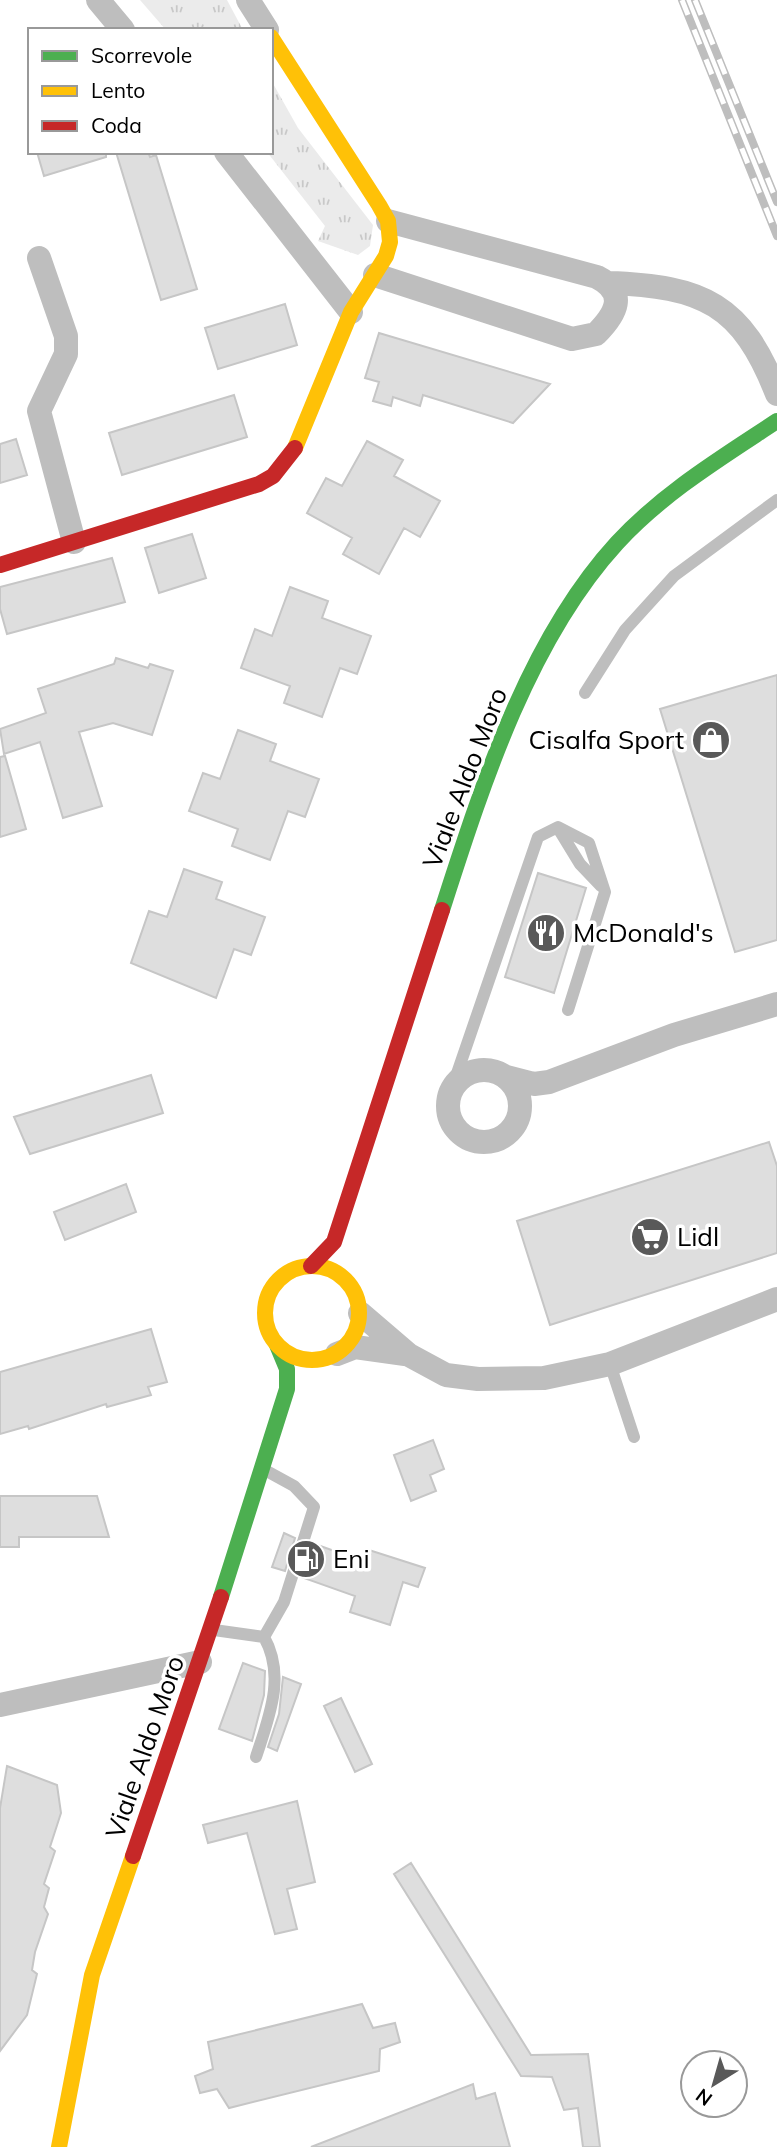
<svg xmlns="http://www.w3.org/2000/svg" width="777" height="2147" viewBox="0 0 777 2147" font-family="Mulish,sans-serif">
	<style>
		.park { fill: url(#park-tufts) }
		.building { fill: #dedede; stroke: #c6c6c6; stroke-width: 2 }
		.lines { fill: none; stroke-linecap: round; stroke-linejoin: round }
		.lane { stroke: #bebebe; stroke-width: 12 }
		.street { stroke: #bebebe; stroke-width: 24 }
		.fast { stroke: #4caf50; stroke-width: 16 }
		.slow { stroke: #ffc107; stroke-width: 16 }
		.jam { stroke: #c62828; stroke-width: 16 }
		.rail-casing { stroke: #bebebe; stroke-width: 8 }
		.rail { stroke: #fff; stroke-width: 5; stroke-dasharray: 16; stroke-linecap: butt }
		.labels { text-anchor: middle; stroke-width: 7; stroke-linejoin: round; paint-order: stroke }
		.poi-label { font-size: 26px; fill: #000; stroke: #fff; text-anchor: start }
		.street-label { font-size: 26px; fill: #000; stroke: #fff }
	</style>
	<defs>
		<pattern id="park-tufts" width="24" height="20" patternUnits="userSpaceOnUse" patternTransform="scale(1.75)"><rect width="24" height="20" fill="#ebebeb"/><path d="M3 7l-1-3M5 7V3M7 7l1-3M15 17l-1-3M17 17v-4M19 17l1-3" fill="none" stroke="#c8c8c8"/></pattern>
	</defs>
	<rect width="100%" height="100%" fill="#fff"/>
	<!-- park -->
	<path class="park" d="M140,0H227L243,30H166Z
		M271,80L298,128L373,225L370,246L358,255L318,241L325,226L267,152H271Z"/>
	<!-- building -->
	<path class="building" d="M37,152H106V157L44,176Z
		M116,152H148L150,157L156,155L197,289L161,300Z
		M285,304L297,345L218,369L205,328Z
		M379,333L550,384L513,423L423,395L420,406L393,397L391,406L373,401L379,382L365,378Z
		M234,395L247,437L122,475L109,433Z
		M16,439L27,475L0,483V444Z
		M367,441L403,460L394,476L440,501L420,537L404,528L379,574L343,554L352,538L307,513L326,478L342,486Z
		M192,534L206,578L159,593L145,548Z
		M112,558L125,602L7,634L0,609V587Z
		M290,587L328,601L322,618L371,636L357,674L340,668L322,717L284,703L290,686L241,668L255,629L272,636Z
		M116,658L148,668L150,664L173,671L152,735L113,723L79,732L102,806L63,818L40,742L4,754L0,729L46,713L38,689L114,664Z
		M777,675V940L735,952L660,709Z
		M238,730L276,744L270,761L319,779L305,817L288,811L270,860L232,846L238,829L189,811L203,773L220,779Z
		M5,756L26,829L0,837V757Z
		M184,869L222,882L216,899L265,917L251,955L234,949L216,998L131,963L149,911L167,917Z
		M538,873L586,888L554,993L505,977Z
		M151,1075L163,1113L30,1154L14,1117Z
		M769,1142L777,1166V1253L550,1325L517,1221Z
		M126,1184L136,1212L65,1240L54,1212Z
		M151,1329L167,1382L148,1387L151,1395L107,1407L106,1404L29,1429L28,1426L0,1434V1372Z
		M433,1440L444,1469L430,1475L436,1491L411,1501L394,1455Z
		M0,1496H97L109,1537H19V1547H0Z
		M284,1533L295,1538L285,1571L272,1567Z
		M312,1543L365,1562L369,1550L425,1568L418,1587L403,1582L390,1625L350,1612L355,1596L301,1577Z
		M243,1663L265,1671L264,1695L252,1741L219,1729Z
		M283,1677L301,1684L277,1751L268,1747L279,1714Z
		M341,1698L372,1764L355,1772L324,1706Z
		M7,1766L57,1785L61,1813L50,1847L55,1851L44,1884L49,1888L44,1907L48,1914L35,1952L32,1970L37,1974L27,2015L0,2051V1808Z
		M297,1801L315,1882L287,1889L297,1929L275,1934L247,1833L208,1843L203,1825Z
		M411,1863L531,2055L588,2054L600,2147H583L578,2108L564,2110L552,2077L521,2076L394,1874Z
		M362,2004L373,2028L395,2023L400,2042L380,2049L379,2071L229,2108L217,2089L200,2093L195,2076L213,2069L208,2042Z
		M473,2084L476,2099L495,2093L510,2147H311Z"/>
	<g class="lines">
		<!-- lane -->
		<path class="lane" d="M585,693L625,630L674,576L777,500
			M558,828L580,864L601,886
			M452,1088L538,837L558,827L589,843L605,892L568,1010
			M610,1364L634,1437
			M214,1630L264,1637L284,1602L314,1507L294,1486L263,1469
			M256,1757C269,1717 286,1676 264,1637"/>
		<!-- street -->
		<path class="street" d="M98,0L123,30
			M248,0L267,30
			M226,152L351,312
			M39,258L66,336V354L39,411L74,542
			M375,275L572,339L596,334C616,314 628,293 597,277L388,221
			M608,283C703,286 742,304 777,394
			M448 1106a36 36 0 1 1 72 0a36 36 0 1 1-72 0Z
			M507,1077L534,1084L549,1082L674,1035L777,1004
			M360,1313L409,1355L446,1375L478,1379L544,1378L610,1364L777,1299
			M337,1354L355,1347L405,1354
			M0,1705L200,1662"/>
		<!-- fast -->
		<path class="fast" d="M442,910C482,786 528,640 617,543C663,493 721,458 777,421
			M221,1597L287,1389V1369L277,1345"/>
		<!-- slow -->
		<path class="slow" d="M271,37L379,205L388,221L390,242L386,256L351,312L295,448
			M265 1313a47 47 0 1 1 94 0a47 47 0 1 1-94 0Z
			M59,2147L92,1975L133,1856"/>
		<!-- jam -->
		<path class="jam" d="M0,565L259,484L273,476L295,448
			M311,1266L334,1242L442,910
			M133,1856L221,1597"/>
		<defs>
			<path id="rail" d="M682,0L777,236
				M695,0L777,202"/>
		</defs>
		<!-- rail casing -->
		<use href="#rail" class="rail-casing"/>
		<!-- rail -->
		<use href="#rail" class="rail"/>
	</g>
	<!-- icons -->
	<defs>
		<symbol id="shop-disc" viewBox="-11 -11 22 22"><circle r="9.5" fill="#595959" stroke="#fff"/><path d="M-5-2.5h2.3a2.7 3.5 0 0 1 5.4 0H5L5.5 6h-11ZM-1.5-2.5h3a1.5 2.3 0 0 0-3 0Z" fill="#fff"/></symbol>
		<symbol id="restaurant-disc" viewBox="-11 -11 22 22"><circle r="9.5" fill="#595959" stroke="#fff"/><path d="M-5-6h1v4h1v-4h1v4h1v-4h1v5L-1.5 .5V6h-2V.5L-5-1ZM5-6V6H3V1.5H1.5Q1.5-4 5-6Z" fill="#fff"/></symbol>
		<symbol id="supermarket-disc" viewBox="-11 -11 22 22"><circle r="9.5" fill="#595959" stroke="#fff"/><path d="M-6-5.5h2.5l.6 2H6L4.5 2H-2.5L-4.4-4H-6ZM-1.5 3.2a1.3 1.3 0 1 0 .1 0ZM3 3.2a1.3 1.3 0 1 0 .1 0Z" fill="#fff"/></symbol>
		<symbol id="fuel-disc" viewBox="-11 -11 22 22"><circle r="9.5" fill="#595959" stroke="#fff"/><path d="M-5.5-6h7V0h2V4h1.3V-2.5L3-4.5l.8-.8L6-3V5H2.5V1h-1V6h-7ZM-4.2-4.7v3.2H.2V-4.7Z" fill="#fff"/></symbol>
	</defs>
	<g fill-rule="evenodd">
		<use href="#shop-disc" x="689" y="718" width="44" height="44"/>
		<use href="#restaurant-disc" x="524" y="911" width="44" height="44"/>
		<use href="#supermarket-disc" x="628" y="1215" width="44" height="44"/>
		<use href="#fuel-disc" x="284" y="1537" width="44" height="44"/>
	</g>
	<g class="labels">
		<!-- poi labels -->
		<g class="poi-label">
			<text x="684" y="749" text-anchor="end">Cisalfa Sport</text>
			<text x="573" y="942">McDonald's</text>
			<text x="677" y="1246">Lidl</text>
			<text x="333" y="1568">Eni</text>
		</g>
		<!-- street labels -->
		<g class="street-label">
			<text transform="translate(465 778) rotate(-69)" y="9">Viale Aldo Moro</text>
			<text transform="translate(145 1747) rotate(-71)" y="9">Viale Aldo Moro</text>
		</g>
	</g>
	<!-- legend -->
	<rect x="28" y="28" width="245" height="126" fill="#ffffff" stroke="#999999" stroke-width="2"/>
	<rect x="42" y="51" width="35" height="10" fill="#4caf50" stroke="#999999" stroke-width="2"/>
	<text x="91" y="63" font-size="21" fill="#000000">Scorrevole</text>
	<rect x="42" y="86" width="35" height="10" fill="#ffc107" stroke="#999999" stroke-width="2"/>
	<text x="91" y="98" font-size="21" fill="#000000">Lento</text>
	<rect x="42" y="121" width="35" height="10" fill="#c62828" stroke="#999999" stroke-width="2"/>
	<text x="91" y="133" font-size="21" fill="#000000">Coda</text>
	<!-- north arrow -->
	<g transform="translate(714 2084) rotate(217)"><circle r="33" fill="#ffffff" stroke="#999999" stroke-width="2"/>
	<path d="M0-5L12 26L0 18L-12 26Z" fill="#595959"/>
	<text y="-10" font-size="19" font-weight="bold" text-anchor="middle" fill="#000000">N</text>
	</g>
</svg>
